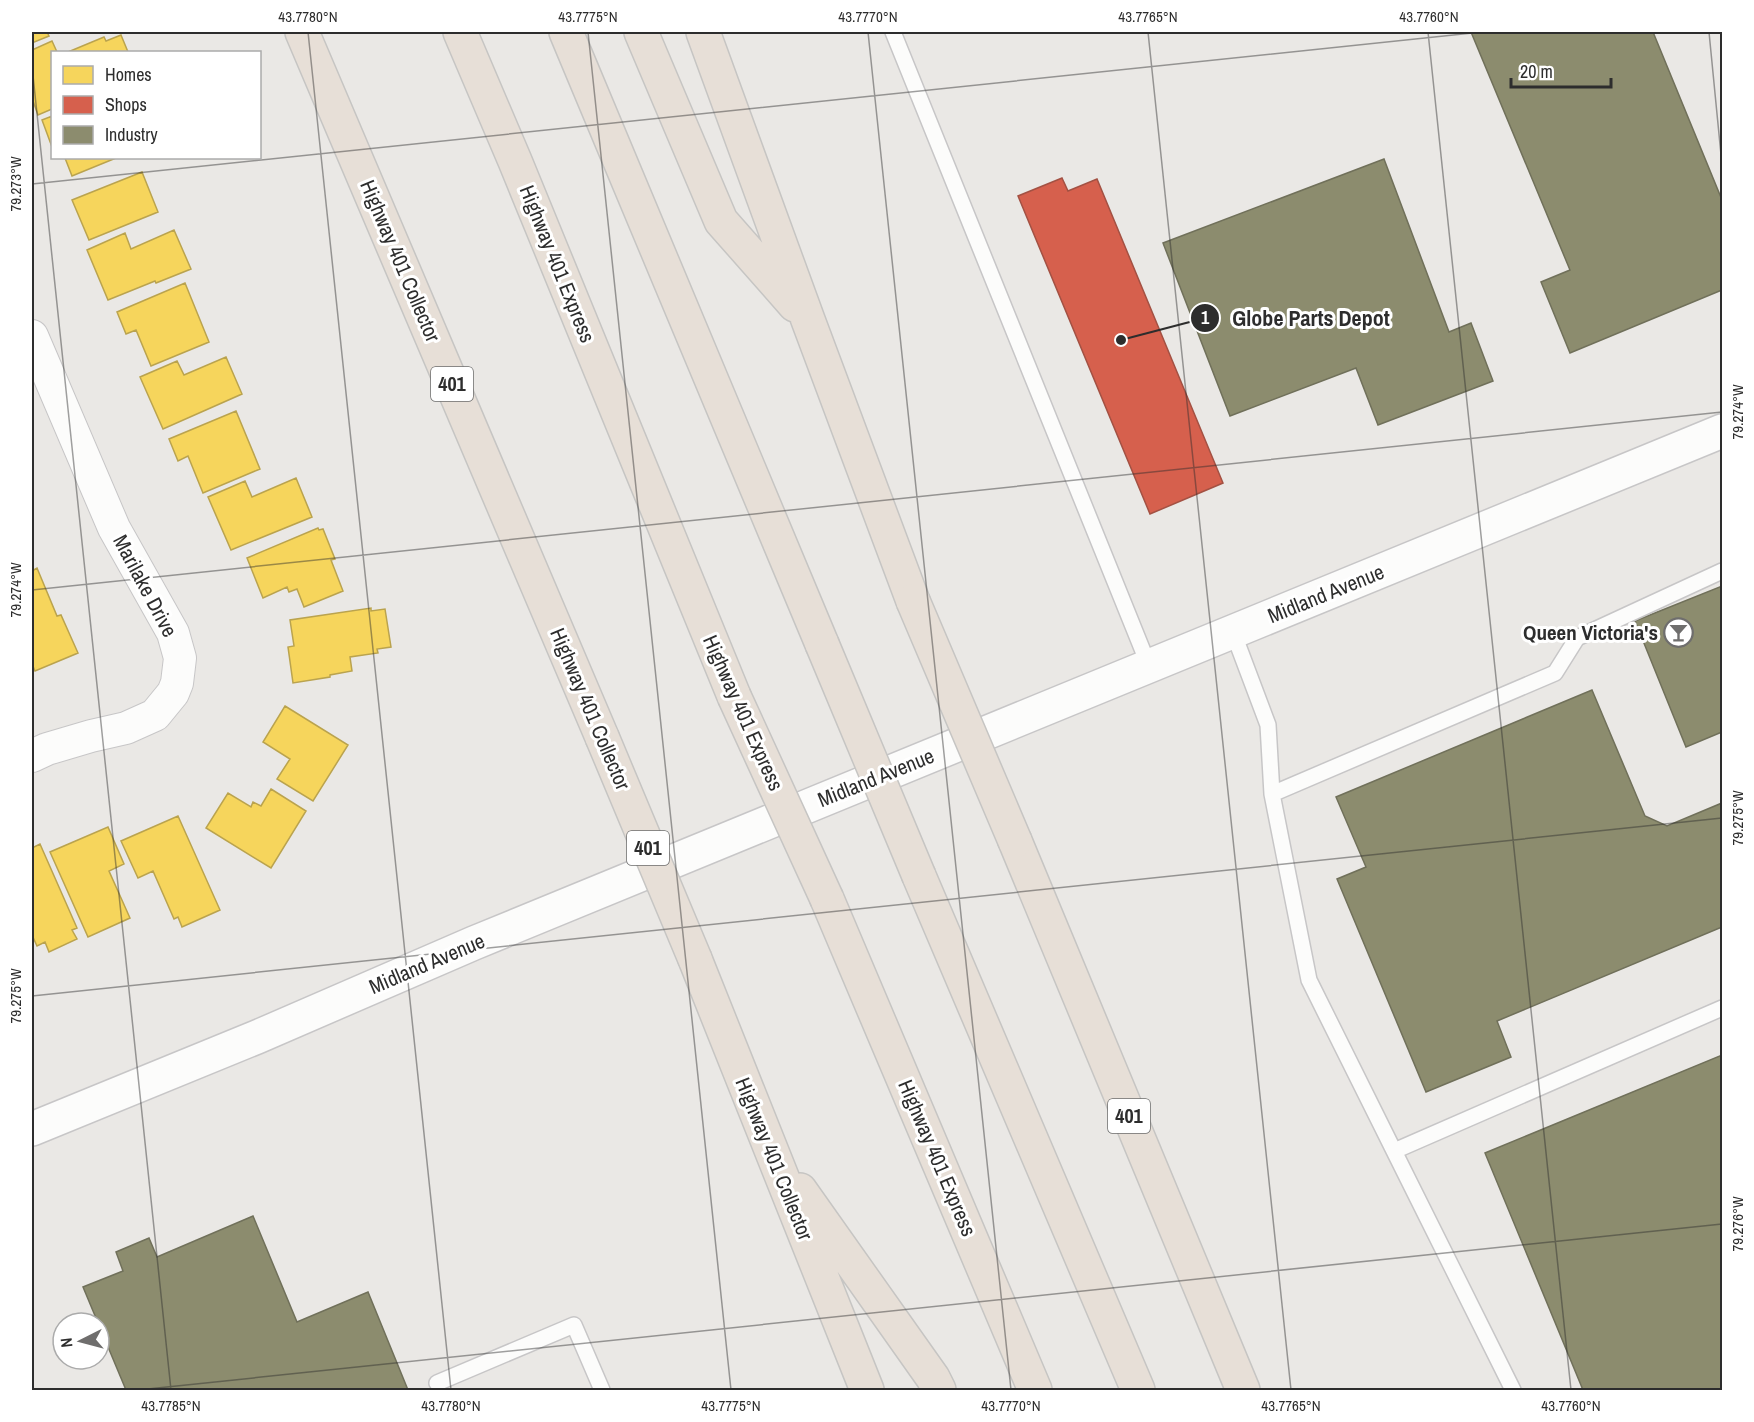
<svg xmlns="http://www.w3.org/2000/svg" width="1754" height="1422" viewBox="0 0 1754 1422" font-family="'Archivo Narrow',sans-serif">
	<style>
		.homes { fill: #f6d55c; stroke: #baa34e; stroke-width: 1.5 }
		.shops { fill: #d6604d; stroke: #a35143; stroke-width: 1.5 }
		.industry { fill: #8c8c6e; stroke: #70705a; stroke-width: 1.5 }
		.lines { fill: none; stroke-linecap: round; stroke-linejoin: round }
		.lane-casing { stroke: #c7c6c7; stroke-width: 18 }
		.street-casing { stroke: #c7c6c7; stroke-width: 34 }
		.secondary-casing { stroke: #c7c6c7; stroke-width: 36 }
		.highway-casing { stroke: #c6c5c3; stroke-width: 36 }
		.lane { stroke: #fcfcfb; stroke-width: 15 }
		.street { stroke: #fcfcfb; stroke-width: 32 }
		.secondary { stroke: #fcfcfb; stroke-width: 33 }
		.highway { stroke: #e7dfd7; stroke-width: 33 }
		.highway-bridge-casing { stroke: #c6c5c3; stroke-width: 36; stroke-linecap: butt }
		.highway-bridge { stroke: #e7dfd7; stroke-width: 33 }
		.ticks { fill: none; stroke: #2d2d2d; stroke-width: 1.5; stroke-opacity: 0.45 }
		.labels { text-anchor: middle; stroke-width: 6; stroke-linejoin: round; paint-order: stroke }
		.shield { fill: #fff; stroke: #6c6c6c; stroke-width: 1.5 }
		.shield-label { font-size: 20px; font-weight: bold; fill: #2d2d2d }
		.street-label { font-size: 21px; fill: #2d2d2d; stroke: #fff }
		.poi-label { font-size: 21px; font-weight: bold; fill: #2d2d2d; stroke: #fff; text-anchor: end }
		.leader { fill: none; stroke: #2d2d2d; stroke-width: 2 }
		.callout-dot { fill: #2d2d2d; stroke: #fff; stroke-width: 2 }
		.mark-label { font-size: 18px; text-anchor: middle; font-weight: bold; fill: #fff }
		.callout-label { font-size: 22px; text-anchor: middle; font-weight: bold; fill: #2d2d2d; stroke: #fff; stroke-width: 6; stroke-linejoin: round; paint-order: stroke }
		.neatline { fill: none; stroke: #2d2d2d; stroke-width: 2 }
		.ticks-label { font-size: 15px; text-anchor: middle; fill: #2d2d2d }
	</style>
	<rect width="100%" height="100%" fill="#eae8e5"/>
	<!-- homes -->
	<path class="homes" d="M32,32H47L49,36L32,43Z
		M121,35L128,52H68L104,37L106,41Z
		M52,41L57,52H52V109L38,115L32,98V50Z
		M52,116V147L42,120Z
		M65,158H116L72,176Z
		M142,172L158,212L89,240L72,200Z
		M174,230L191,269L156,283L155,281L108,300L87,250L125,233L131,249Z
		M185,283L209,342L151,366L136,330L126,334L117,312Z
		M226,357L242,394L163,429L140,377L177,361L184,375Z
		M236,411L260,469L203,493L188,456L178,461L169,439Z
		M296,478L312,517L231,550L208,497L245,481L252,497Z
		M318,528L319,530L323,529L335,559L331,560L343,591L304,607L297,589L289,592L287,587L263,598L247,558Z
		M37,568L57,616L61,615L78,653L35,671L32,664V571Z
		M371,608V611L385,609L391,647L377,649L378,653L350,657L352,671L330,675V677L293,683L288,647L294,646L290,620Z
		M285,706L348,745L313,801L277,779L290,759L263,742Z
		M271,789L306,811L271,868L206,828L228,793L251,807L253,802L261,806Z
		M178,816L220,910L182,927L178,917L174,919L153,871L138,878L121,841Z
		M108,827L124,864L109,871L130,918L88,937L50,852Z
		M40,844L77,928L72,930L77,939L49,952L45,942L37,946L32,935V848Z"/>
	<!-- shops -->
	<path class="shops" d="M1062,178L1068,191L1097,179L1223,483L1150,514L1018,196Z"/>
	<!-- industry -->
	<path class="industry" d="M1471,32H1653L1722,200V290L1570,353L1541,282L1570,270Z
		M1384,159L1449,332L1471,323L1493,381L1378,425L1356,368L1230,416L1163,243Z
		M1722,586V732L1686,747L1635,621Z
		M1592,690L1645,816L1667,826L1722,803V927L1497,1021L1511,1057L1426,1092L1337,879L1366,867L1336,797Z
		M1722,1055V1390H1583L1485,1153Z
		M253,1216L297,1322L368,1292L408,1390H126L83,1287L123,1271L116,1252L149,1238L157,1257Z"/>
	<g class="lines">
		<defs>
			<path id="lane" d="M893,32L1149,666
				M1233,632L1268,725L1272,794L1309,980L1394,1151
				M1272,794L1555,673L1577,638L1722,571
				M437,1383L574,1325L602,1390
				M1513,1390L1394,1151L1722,1008"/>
			<path id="street" d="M32,336L114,528L173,633L180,658L177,683L173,693L155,715L126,728L91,736L47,749L32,756"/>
			<path id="secondary" d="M32,1129L257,1037L474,943L1722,431"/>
			<path id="highway" d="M302,32L602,737
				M460,32L515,161L734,696
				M566,32L822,644
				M641,32L721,221L795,305
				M703,32L808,320L913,601
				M1015,841L1243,1390
				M919,876L1138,1390
				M827,899L1035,1390
				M695,959L867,1390
				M800,1190L933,1378L939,1390"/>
		</defs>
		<!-- lane casing -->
		<use href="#lane" class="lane-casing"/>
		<!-- street casing -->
		<use href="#street" class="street-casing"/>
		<!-- secondary casing -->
		<use href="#secondary" class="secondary-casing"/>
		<!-- highway casing -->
		<use href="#highway" class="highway-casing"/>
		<!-- lane -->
		<use href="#lane" class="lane"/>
		<!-- street -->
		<use href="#street" class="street"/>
		<!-- secondary -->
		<use href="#secondary" class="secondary"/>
		<!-- highway -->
		<use href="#highway" class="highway"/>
		<defs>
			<path id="highway-bridge" d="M913,601L1015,841
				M822,644L919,876
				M734,696L827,899
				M602,737L695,959"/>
		</defs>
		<!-- highway-bridge casing -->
		<use href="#highway-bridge" class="highway-bridge-casing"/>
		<!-- highway-bridge -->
		<use href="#highway-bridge" class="highway-bridge"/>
	</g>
	<!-- ticks -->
	<path class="ticks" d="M308,32L451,1390M588,32L731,1390M868,32L1011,1390M1148,32L1291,1390M1428,32L1571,1390M1709,32L1722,165M32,66L171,1390M32,184L1482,32M32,590L1722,412M32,996L1722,818M138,1390L1722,1224"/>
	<!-- icons -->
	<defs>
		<symbol id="bar-ring" viewBox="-11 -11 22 22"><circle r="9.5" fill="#fff" stroke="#6f6e6d" stroke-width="1.5"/><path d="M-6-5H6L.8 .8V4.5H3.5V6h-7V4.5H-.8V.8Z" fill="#6f6e6d"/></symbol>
	</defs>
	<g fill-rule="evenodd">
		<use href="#bar-ring" x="1662" y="616" width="33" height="33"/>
	</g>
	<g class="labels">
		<!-- shield labels -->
		<g class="shield">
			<rect x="431" y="367" width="42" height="34" rx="4.5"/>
			<rect x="627" y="831" width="42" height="34" rx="4.5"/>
			<rect x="1108" y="1099" width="42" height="34" rx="4.5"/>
		</g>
		<g class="shield-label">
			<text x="452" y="391">401</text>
			<text x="648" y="855">401</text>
			<text x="1129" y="1123">401</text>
		</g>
		<!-- street labels -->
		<g class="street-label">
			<text transform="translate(400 261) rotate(67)" y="7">Highway 401 Collector</text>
			<text transform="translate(557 264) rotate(68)" y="7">Highway 401 Express</text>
			<text transform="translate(145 586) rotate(62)" y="7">Marilake Drive</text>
			<text transform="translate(1326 594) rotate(-22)" y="7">Midland Avenue</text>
			<text transform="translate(590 709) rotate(67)" y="7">Highway 401 Collector</text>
			<text transform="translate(743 713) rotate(66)" y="7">Highway 401 Express</text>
			<text transform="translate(876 778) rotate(-22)" y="7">Midland Avenue</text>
			<text transform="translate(427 964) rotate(-23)" y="7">Midland Avenue</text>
			<text transform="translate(937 1158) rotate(67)" y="7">Highway 401 Express</text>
			<text transform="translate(774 1159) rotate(68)" y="7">Highway 401 Collector</text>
		</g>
		<!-- poi labels -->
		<g class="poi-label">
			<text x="1658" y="640">Queen Victoria's</text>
		</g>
	</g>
	<!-- callouts -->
	<path class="leader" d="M1121 340L1205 318"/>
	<g class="callout-dot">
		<circle cx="1121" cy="340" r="6"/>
		<circle cx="1205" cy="318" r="15"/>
	</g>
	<g class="mark-label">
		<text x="1205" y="324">1</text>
	</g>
	<g class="callout-label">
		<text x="1311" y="326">Globe Parts Depot</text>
	</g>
	<!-- border -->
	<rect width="1754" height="1422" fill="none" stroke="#ffffff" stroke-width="66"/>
	<!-- legend -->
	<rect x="51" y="51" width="210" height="108" fill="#ffffff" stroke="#ababab" stroke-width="1.5"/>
	<rect x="63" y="66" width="30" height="18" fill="#f6d55c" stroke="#ababab" stroke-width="1.5"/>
	<text x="105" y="81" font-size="18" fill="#2d2d2d">Homes</text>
	<rect x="63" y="96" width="30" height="18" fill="#d6604d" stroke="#ababab" stroke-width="1.5"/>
	<text x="105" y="111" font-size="18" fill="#2d2d2d">Shops</text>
	<rect x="63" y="126" width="30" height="18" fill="#8c8c6e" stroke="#ababab" stroke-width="1.5"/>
	<text x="105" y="141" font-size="18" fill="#2d2d2d">Industry</text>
	<!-- north arrow -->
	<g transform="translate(81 1341) rotate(264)"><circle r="28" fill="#ffffff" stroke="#ababab" stroke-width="1.5"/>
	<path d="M0-4.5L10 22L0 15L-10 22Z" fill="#6f6e6d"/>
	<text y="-9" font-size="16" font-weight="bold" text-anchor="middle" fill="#2d2d2d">N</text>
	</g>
	<!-- scale -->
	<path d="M1511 78v9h100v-9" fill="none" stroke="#2d2d2d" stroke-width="3"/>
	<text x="1520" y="78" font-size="18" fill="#2d2d2d" stroke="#ffffff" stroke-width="4.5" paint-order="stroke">20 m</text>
	<rect x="33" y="33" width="1688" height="1356" class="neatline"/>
	<g class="ticks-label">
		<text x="308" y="22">43.7780°N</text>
		<text x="588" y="22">43.7775°N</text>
		<text x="868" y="22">43.7770°N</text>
		<text x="1148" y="22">43.7765°N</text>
		<text x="1429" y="22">43.7760°N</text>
		<text transform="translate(16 184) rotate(-90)" y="5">79.273°W</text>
		<text transform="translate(1738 412) rotate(-90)" y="5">79.274°W</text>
		<text transform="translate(16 590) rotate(-90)" y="5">79.274°W</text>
		<text transform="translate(1738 818) rotate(-90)" y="5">79.275°W</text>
		<text transform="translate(16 996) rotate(-90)" y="5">79.275°W</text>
		<text transform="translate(1738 1224) rotate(-90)" y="5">79.276°W</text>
		<text x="171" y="1411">43.7785°N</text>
		<text x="451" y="1411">43.7780°N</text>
		<text x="731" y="1411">43.7775°N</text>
		<text x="1011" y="1411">43.7770°N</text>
		<text x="1291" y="1411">43.7765°N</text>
		<text x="1571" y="1411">43.7760°N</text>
	</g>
</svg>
